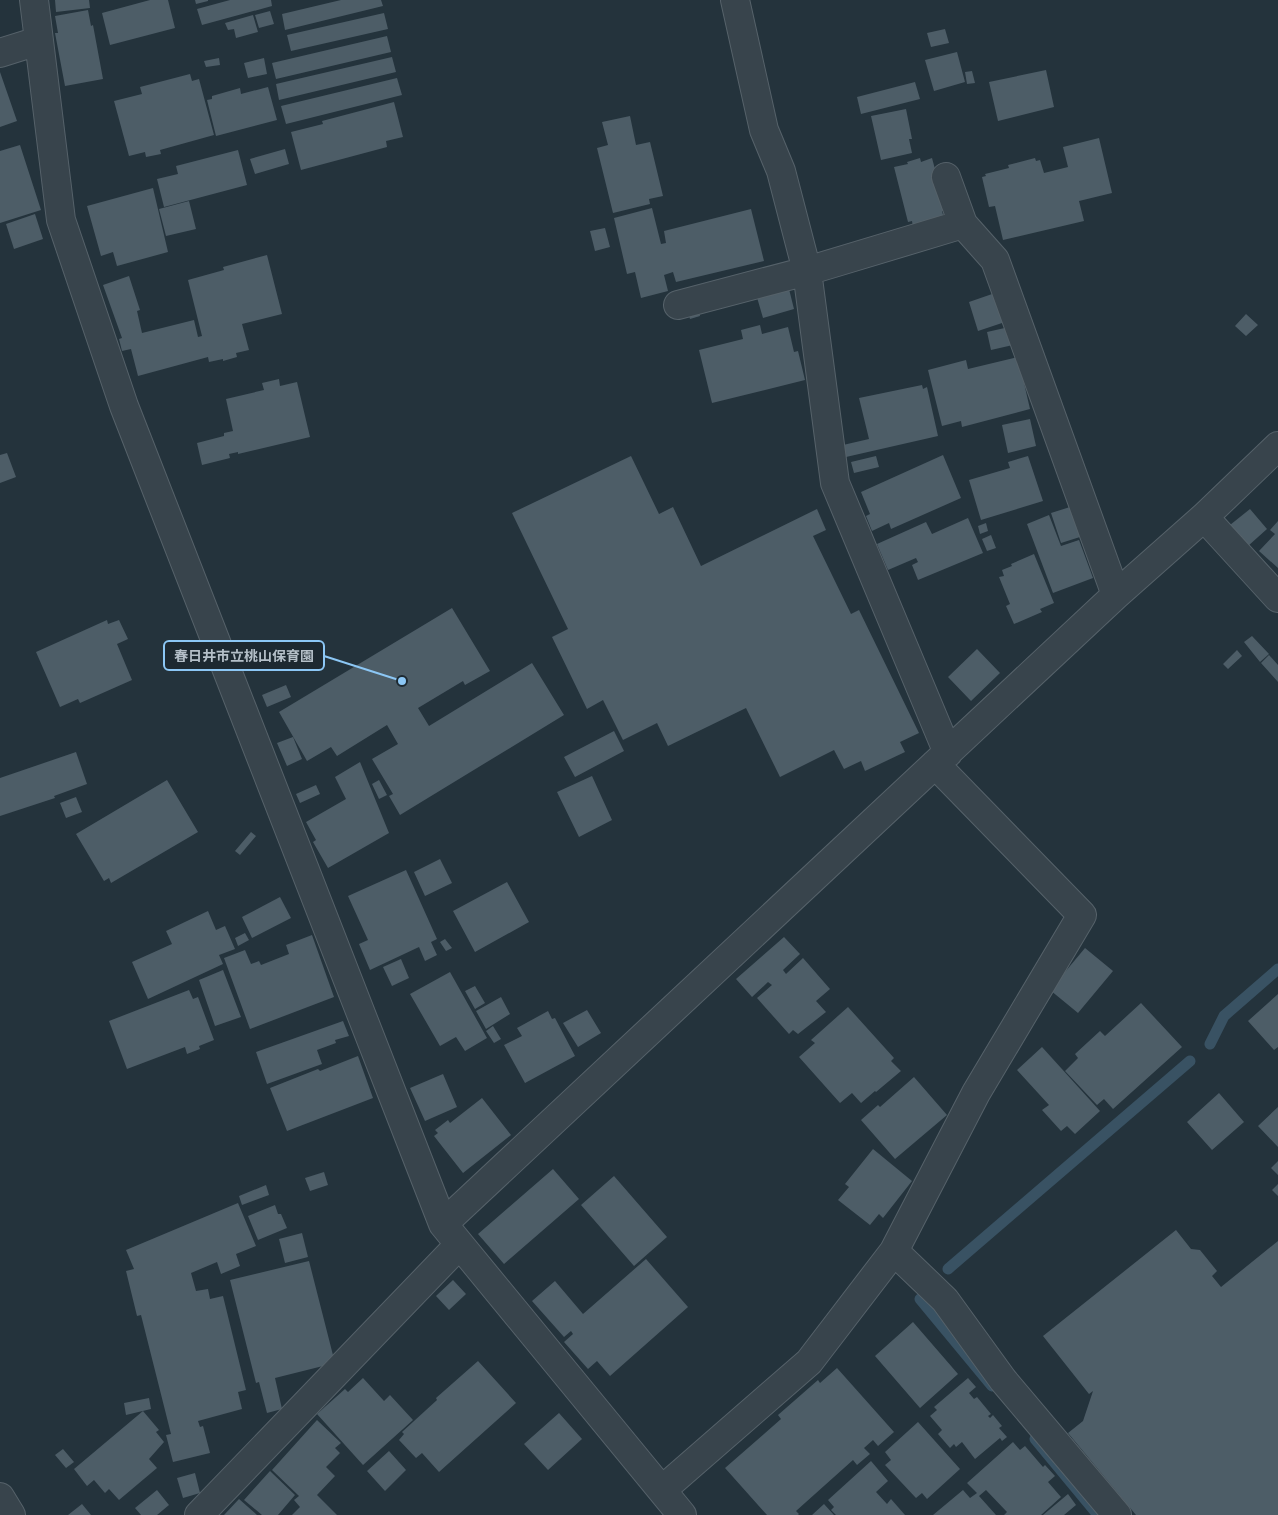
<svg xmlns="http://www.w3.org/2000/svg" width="1278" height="1515" viewBox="0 0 1278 1515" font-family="'Fira Sans Condensed','Noto Sans JP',sans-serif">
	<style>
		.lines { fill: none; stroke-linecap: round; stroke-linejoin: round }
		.stream { stroke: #395263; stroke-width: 11 }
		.building { fill: #4d5d67 }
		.minor-casing { stroke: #56626a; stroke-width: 30 }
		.minor { stroke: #38444c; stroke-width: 28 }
		.leader { fill: none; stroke: #8cc7f5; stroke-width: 2 }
		.callout-dot { fill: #8cc7f5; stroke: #1d2931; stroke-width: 2 }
		.callout { fill: #1d2931; stroke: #8cc7f5; stroke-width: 2 }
		.callout-label { font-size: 14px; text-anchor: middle; font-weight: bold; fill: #b4bfc8 }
	</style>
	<rect width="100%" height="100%" fill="#24333c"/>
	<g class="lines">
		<!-- stream -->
		<path class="stream" d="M1210,1044L1224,1016L1278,969
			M948,1269L1190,1061
			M920,1299L992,1386
			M1035,1439L1098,1515"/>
	</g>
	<!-- building -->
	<path class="building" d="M55,0H89L90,8L56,12Z
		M150,0H168L175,28L110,45L102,13Z
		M195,0H208V1L196,4Z
		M230,0H271L272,6L202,25L197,9Z
		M341,0H381L383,6L285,30L282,14Z
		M88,10L91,26L93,25L103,79L65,86L55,33H58L55,16Z
		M270,11L274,24L259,28L255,15Z
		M384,13L388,29L291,51L287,35Z
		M253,15L258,32L236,38L234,29L228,30L225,23Z
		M945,29L949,43L931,47L927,33Z
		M387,36L391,52L276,79L272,63Z
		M957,52L965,82L934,91L925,60Z
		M392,57L396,72L279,100L276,84Z
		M219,58L220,65L206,67L204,61Z
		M264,58L267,74L248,78L244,63Z
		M1046,70L1054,107L998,121L989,82Z
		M972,71L975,83L967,84L965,72Z
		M0,72L17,121L0,127Z
		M190,74L192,81L199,79L214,135L160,150L161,154L146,157L145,152L129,156L114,101L142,94L140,87Z
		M397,78L402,95L286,124L281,106Z
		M915,82L920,99L861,114L857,97Z
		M268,87L277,120L216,136L207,100L212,99V96L240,88L241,94Z
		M394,102L403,137L386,141L387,147L301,170L291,132L323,124L322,121Z
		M906,109L912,139H909L912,153L881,160L871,116Z
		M630,116L636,145L650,142L663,196L649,199L650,204L613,213L597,148L608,145L602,122Z
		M1099,138L1112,193L1079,201L1084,221L1003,240L995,206L989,207L982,177L986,176L985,174L1009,168L1008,165L1035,158L1036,161L1040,160L1044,173L1068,167L1063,147Z
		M20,145L41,210L0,223V151Z
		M285,149L289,164L255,174L250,159Z
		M238,150L247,185L164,207L157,179L178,174L176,166Z
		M920,158L921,162L932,158L946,210L942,211L944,219L913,227L912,221L908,222L894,167L908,164L907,162Z
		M153,188L168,252L117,266L113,252L101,256L87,206Z
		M189,201L196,229L166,236L159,209Z
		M652,208L661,244L666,243L664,231L751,209L764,261L676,282L673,272L664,275L668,291L641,298L635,272L627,274L614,218Z
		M35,214L43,239L14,249L6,224Z
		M605,228L610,247L595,251L590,231Z
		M267,255L282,314L242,324L249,350L236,353L237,357L223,361V359L209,362L208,357L138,376L131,349L122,351L119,339L122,338L103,285L129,276L140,310L137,311L142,333L194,320L198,337L202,336L188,280L224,270L223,267Z
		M788,285L794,309L763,318L756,294Z
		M995,293L1005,322L978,331L969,302Z
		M699,310L700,316L690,319L688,312Z
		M1246,314L1258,325L1246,336L1235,326Z
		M760,325L762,334L788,327L794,352L798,351L805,380L712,403L699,350L743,339L741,330Z
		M1009,327L1013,345L991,350L987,332Z
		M1018,357L1030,409L962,427L961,421L942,426L928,370L966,360L968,369Z
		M279,379L280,386L297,382L310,437L238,454V452L229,454L230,458L202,465L197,443L224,436V433L233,431L226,399L264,390L262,383Z
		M922,385L923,389L927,387L938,436L846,457L843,445L869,439L859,398Z
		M1030,419L1036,446L1008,453L1002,425Z
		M7,453L16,477L0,483V455Z
		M943,455L961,498L891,529L889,523L872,531L866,516L870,514L861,492Z
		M631,456L659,514L673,507L701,566L817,509L826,530L813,536L851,614L859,610L919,733L900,742L905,752L865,771L861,761L844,769L834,750L780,777L746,708L668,746L657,723L623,740L603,700L587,709L552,637L568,629L512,513Z
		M876,456L879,467L854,473L851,462Z
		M1028,456L1043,501L981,520L969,480L1010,468L1008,462Z
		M1070,507L1080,537L1061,543L1051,513Z
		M1250,509L1267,529L1248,546L1230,525Z
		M1049,515L1061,546L1079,540L1093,578L1053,593L1027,524Z
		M968,518L983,553L918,580L912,565L918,562L916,558L888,570L877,544L926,522L932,534Z
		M1278,521V568L1259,551L1275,534L1270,530Z
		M986,523L988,531L980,534L978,526Z
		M991,535L996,548L987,551L982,539Z
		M1034,554L1054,603L1040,609L1042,612L1014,624L1006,606L1010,604L999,577L1004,576L1002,570L1012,566L1011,564Z
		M452,608L490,671L465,685L463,681L418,708L429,726L532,663L564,715L400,815L389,796L393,794L372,759L398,744L387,725L337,756L331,747L307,761L279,712Z
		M107,620L108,624L119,620L128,639L117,644L132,680L80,703L78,699L60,707L36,652Z
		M1252,636L1269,654L1260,662L1244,642Z
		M977,649L1000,673L971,701L948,677Z
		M1237,650L1242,656L1228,669L1223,664Z
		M1269,655L1278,665V682L1261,663Z
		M286,685L291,697L267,707L262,695Z
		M614,731L624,751L575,777L564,757Z
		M293,737L302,759L287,766L277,743Z
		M76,752L87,784L54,796L55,798L0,816V778Z
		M360,762L389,833L328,868L313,842L316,840L306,822L346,799L335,777Z
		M592,776L612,820L579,837L557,792Z
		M167,780L198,832L111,883L109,878L104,881L76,834Z
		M379,780L387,795L379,799L372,784Z
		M316,785L320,794L300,803L296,794Z
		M76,797L82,812L66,818L60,803Z
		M251,832L256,836L240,855L235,851Z
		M440,859L452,883L425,896L414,872Z
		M406,870L437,939L431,942L437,955L425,961L419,947L370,970L359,944L368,940L348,896Z
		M507,882L529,922L475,952L453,911Z
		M280,897L291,918L252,938L242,917Z
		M208,911L216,930L225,926L235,949L219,955L223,964L148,999L132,962L172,944L166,931Z
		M245,933L249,940L238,946L235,938Z
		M312,935L334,997L250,1029L224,958L245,950L251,964L259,961L261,965L289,954L286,945Z
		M784,937L800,954L783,970L786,974L803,958L830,989L816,1001L826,1012L798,1034L793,1030L789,1034L757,998L772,985L768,982L752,997L736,979Z
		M445,939L452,948L446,951L440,942Z
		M1085,948L1113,971L1078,1013L1050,990Z
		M401,959L409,978L392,986L383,967Z
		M223,970L241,1017L215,1026L199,980Z
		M450,972L487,1038L465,1051L456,1037L440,1046L410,994Z
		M475,986L485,1003L475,1009L465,991Z
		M189,990L193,999L198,997L214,1040L199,1046L200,1049L187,1054L185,1047L127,1069L109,1021Z
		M1278,994V1047L1274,1050L1248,1021Z
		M501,997L510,1014L486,1029L476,1011Z
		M1141,1003L1182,1047L1113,1109L1104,1099L1097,1105L1065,1071L1078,1058L1075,1054L1100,1031L1105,1036Z
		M848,1007L894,1058L891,1061L901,1071L876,1092L875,1091L861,1103L852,1093L840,1103L799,1057L815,1043L811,1040Z
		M587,1010L601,1033L578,1047L563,1023Z
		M548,1011L552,1019L555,1018L575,1056L525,1083L504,1045L522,1036L517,1028Z
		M343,1021L349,1036L335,1040L336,1043L317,1050L322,1064L267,1084L256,1052Z
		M493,1026L501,1039L494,1043L486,1031Z
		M1042,1047L1100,1111L1075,1134L1067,1126L1061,1131L1042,1110L1049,1105L1017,1070Z
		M358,1056L373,1098L287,1131L270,1088L318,1069L320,1071Z
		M443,1074L457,1107L425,1121L410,1088Z
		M914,1077L947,1115L895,1159L861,1120L878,1105L880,1107Z
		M1219,1093L1244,1122L1212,1150L1187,1122Z
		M482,1098L511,1135L463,1173L434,1136L438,1133L435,1130L448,1120L450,1123Z
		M1278,1107V1147L1258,1126Z
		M873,1149L912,1181L883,1218L879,1214L870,1225L838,1200L849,1187L845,1184Z
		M1278,1161V1175L1271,1168Z
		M553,1169L579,1199L504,1264L478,1234Z
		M324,1172L328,1185L310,1191L305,1178Z
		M614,1176L667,1237L634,1266L581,1205Z
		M1278,1184V1196L1272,1190Z
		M266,1185L269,1195L242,1205L239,1196Z
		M238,1203L256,1246L236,1254L240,1266L221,1274L217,1262L191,1273L196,1291L208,1289L210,1299L223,1296L246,1390L238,1392L242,1409L198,1421L200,1427L203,1426L210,1453L173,1462L166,1435L171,1434L141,1315L137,1316L126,1271L134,1269L126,1250Z
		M275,1205L278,1214H281L287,1228L258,1240L248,1216Z
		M1176,1230L1191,1249L1200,1250L1217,1271L1212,1276L1221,1287L1278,1241V1515H1136L1068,1433L1083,1421L1093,1391L1089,1394L1043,1336Z
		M302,1233L308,1257L285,1263L279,1239Z
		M646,1259L688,1307L610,1376L597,1361L588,1369L564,1342L573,1334L571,1331L564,1337L532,1301L555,1281L583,1314Z
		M309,1261L335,1363L275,1378L282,1409L267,1413L259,1382L256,1383L230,1280Z
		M453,1280L466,1294L449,1310L436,1296Z
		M913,1322L958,1374L920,1408L875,1356Z
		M478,1361L516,1403L439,1472L422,1453L416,1458L399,1440L404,1434L402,1432L437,1400L436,1398Z
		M837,1368L894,1432L878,1446L873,1440L864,1448L870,1454L857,1465L853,1460L796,1511L799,1514L798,1515H767L725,1468L781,1419L778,1415L818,1380L820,1383Z
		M363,1378L384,1401L390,1395L413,1420L363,1465L317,1414L345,1389L348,1392Z
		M968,1378L976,1387L969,1393L974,1399L977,1397L991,1414L988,1416L990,1418L993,1415L1002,1426L999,1428L1007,1437L1002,1441L1000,1438L975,1459L962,1442L956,1447L954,1444L950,1448L938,1434L942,1430L930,1416L937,1410L934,1407Z
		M149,1398L151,1409L126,1415L124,1403Z
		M143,1411L159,1430L156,1432L164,1442L149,1459L157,1468L119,1500L109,1489L105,1493L94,1480L87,1486L74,1469Z
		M559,1413L582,1439L548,1470L524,1444Z
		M317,1420L341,1443L335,1448L340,1453L326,1467L335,1476L317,1495L337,1515H292L300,1507L294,1500L299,1496L272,1470Z
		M918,1422L960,1469L927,1499L922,1493L916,1498L885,1465L891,1460L885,1452Z
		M1013,1442L1020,1450L1025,1446L1043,1467L1045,1465L1055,1476L1048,1482L1061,1497L1041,1515H1004L1007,1512L986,1490L979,1496L996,1515H933L963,1490L970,1498L977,1493L967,1483Z
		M63,1449L74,1462L66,1468L55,1455Z
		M389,1451L406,1470L385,1491L367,1471Z
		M871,1461L888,1481L876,1492L887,1504L891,1499L905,1515H836L831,1510L834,1507L828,1500Z
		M270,1471L295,1495L278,1515H262L244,1500Z
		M195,1473L200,1493L183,1498L177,1478Z
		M157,1490L169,1505L157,1515H141L135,1508Z
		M1068,1494L1076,1505L1064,1515H1043Z
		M239,1499L257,1515H224Z
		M82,1504L91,1515H68Z
		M824,1504L834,1515H812Z"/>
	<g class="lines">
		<defs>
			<path id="minor" d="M34,0L61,220L124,406L443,1224L682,1515
				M735,0L764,130L781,171L807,271L835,483L948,753
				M0,53L38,41
				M946,177L963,224
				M678,305L807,271L963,224L995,260L1116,595
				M1204,517L1278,598
				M443,1224L1116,595L1204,517L1278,446
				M894,1251L976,1093L1082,915L935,764
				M662,1490L809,1362L894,1251L945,1300L1003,1380L1117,1515
				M0,1497L11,1515
				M199,1515L459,1245"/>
		</defs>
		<!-- minor casing -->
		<use href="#minor" class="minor-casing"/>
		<!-- minor -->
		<use href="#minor" class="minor"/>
	</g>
	<!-- callouts -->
	<path class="leader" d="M402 681L324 656"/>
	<circle class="callout-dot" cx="402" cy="681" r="5"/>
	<rect class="callout" x="164" y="641" width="160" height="29" rx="5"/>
	<g class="callout-label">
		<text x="244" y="661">春日井市立桃山保育園</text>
	</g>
</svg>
